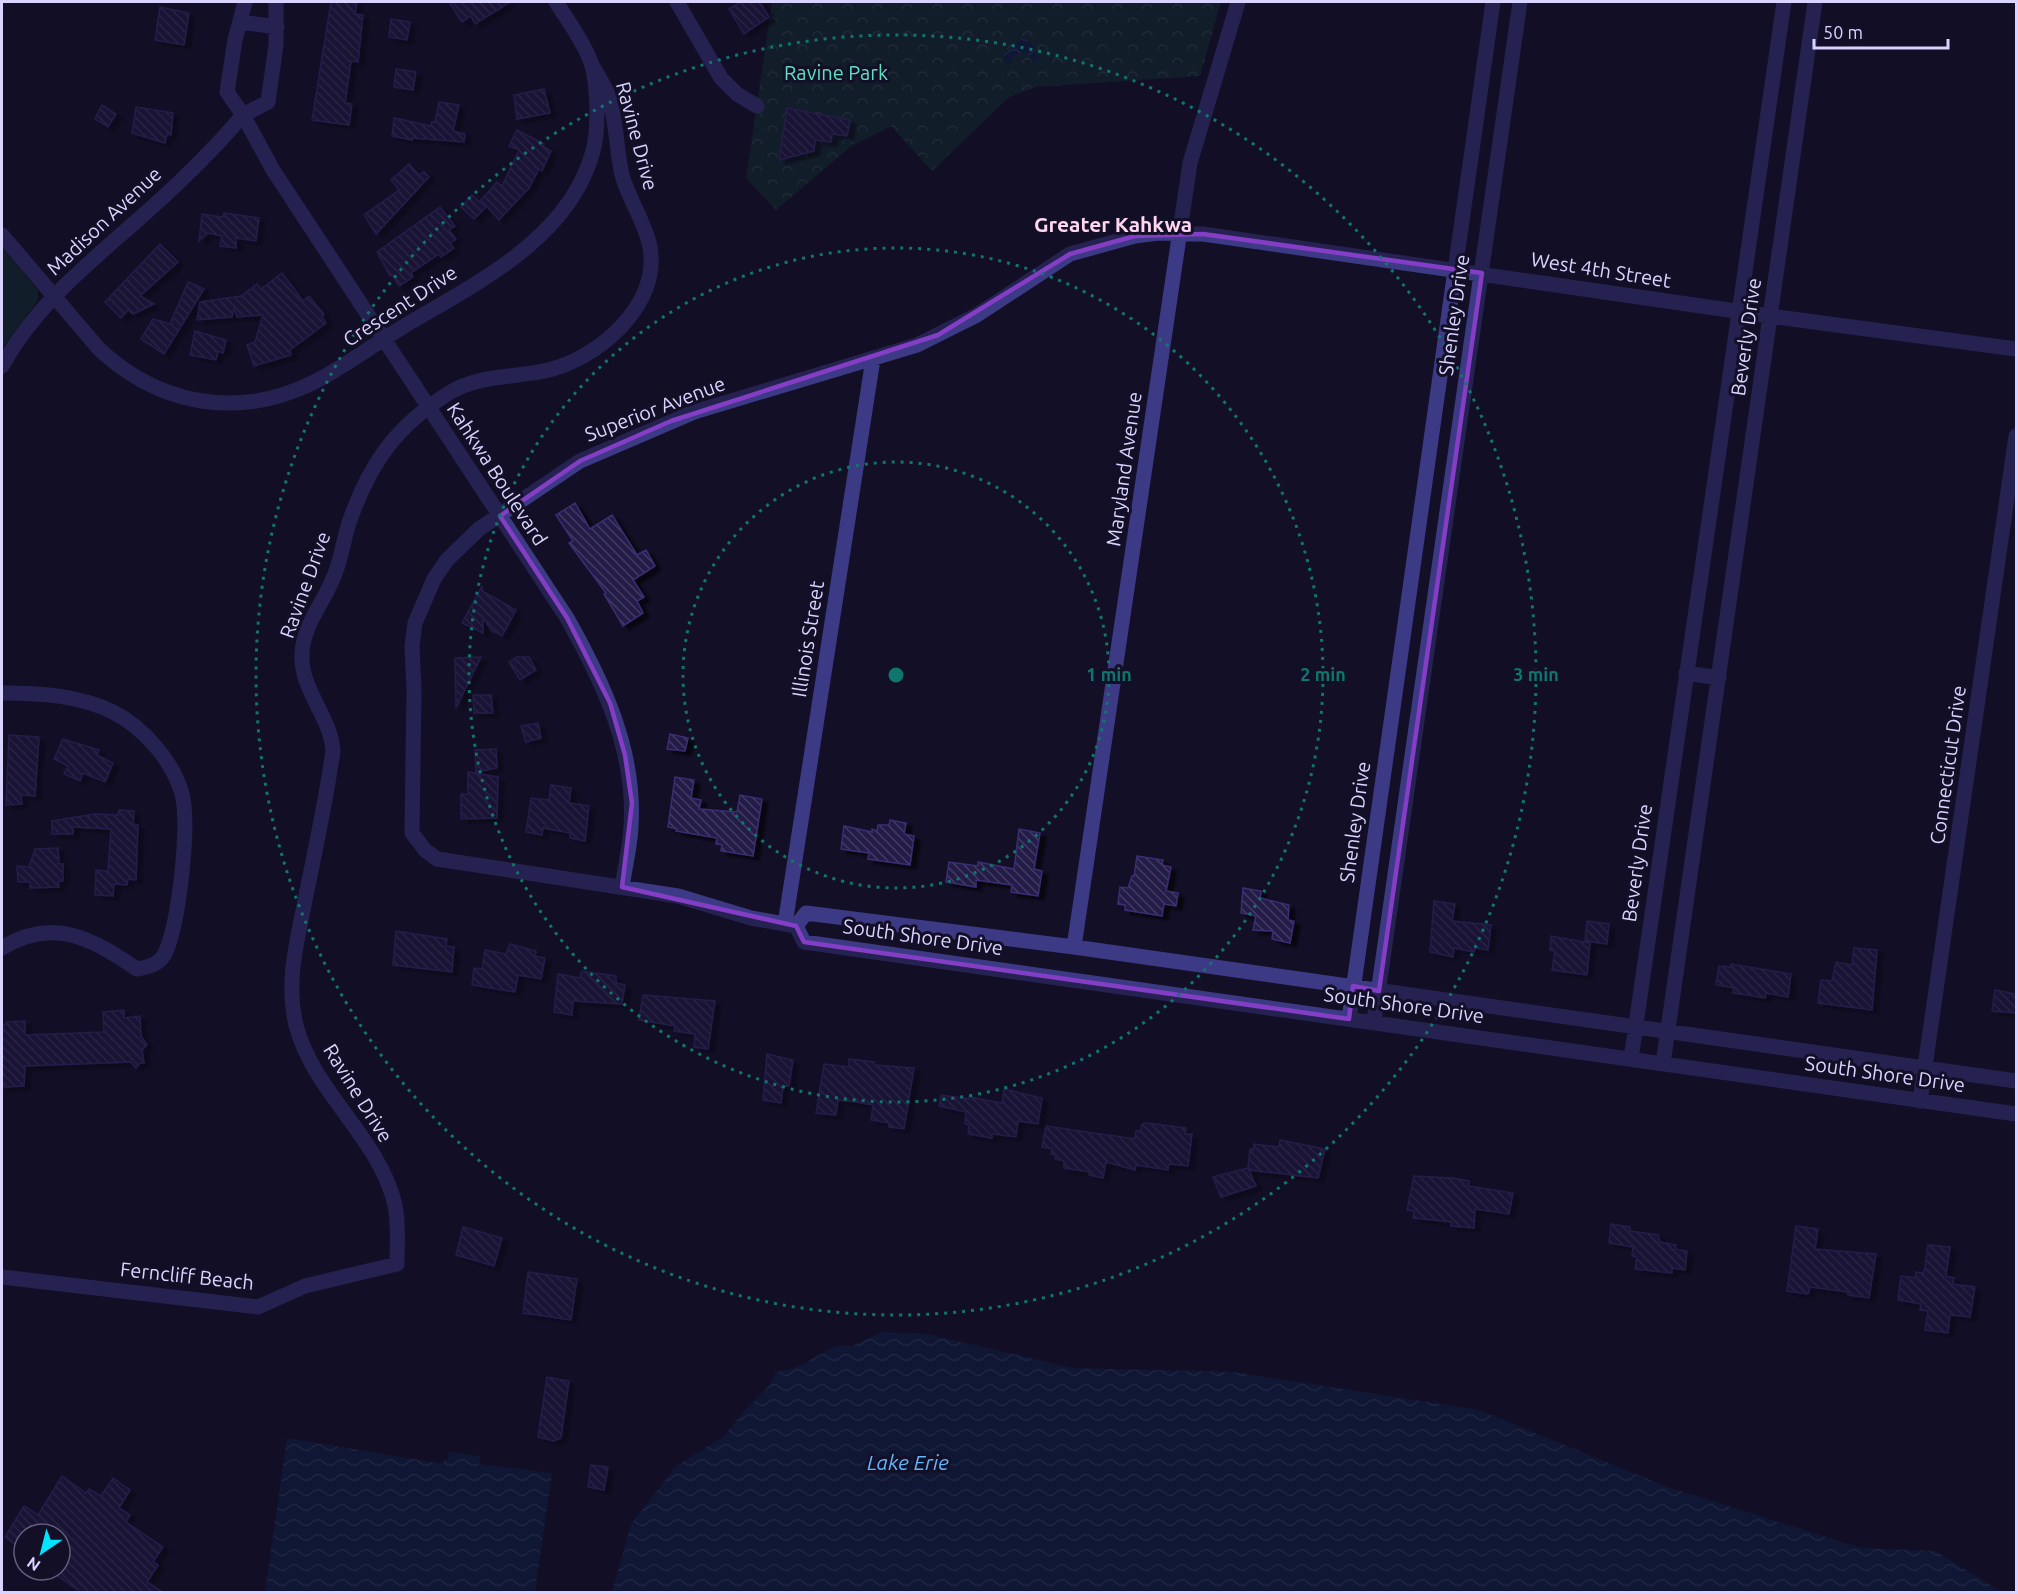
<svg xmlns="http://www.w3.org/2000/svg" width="2018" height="1594" viewBox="0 0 2018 1594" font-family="Ubuntu,sans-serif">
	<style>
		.grass { fill: #12302f }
		.park { fill: url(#park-crowns) }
		.water { fill: url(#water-waves) }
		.building { fill: url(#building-back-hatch); stroke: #3b2d73; stroke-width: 1.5; filter: url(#shadow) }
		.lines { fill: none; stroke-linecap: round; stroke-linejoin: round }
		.minor { stroke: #3d3a85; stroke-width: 15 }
		.marked { fill: none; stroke: #843dc5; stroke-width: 4.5; stroke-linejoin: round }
		.ring { fill: none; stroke: #0f766e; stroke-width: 3; stroke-dasharray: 3 6 }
		.labels { text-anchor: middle; stroke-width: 6; stroke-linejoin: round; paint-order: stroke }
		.park-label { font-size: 20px; fill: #5fe0c0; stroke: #130f26 }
		.street-label { font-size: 20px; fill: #d9d4ff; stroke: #130f26 }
		.neighbourhood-label { font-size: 21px; font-weight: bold; fill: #ffd6f0; stroke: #130f26 }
		.water-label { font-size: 21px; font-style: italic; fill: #62b6ff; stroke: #130f26 }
		.centre { fill: #0f766e; stroke: #130f26; stroke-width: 3 }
		.ring-label { font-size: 18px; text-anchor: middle; font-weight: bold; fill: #0f766e; stroke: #130f26; stroke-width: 6; stroke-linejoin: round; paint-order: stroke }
	</style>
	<defs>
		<pattern id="park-crowns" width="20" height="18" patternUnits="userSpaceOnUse" patternTransform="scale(1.5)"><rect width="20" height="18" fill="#12302f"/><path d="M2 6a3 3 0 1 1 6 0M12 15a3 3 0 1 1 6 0" fill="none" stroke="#344d4e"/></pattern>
		<pattern id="water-waves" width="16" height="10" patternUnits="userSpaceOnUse" patternTransform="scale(1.5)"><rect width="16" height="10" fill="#0c2248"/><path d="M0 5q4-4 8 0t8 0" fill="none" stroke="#2f4163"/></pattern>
		<pattern id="building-back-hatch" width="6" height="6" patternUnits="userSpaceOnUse" patternTransform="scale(1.5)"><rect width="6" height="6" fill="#241b47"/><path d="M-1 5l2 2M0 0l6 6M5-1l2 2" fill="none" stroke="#433b63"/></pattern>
		<filter id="shadow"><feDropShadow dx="6" dy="4" stdDeviation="1.5" flood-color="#0009"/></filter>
	</defs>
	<rect width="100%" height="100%" fill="#130f26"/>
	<!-- grass -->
	<path class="grass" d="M2,247L38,290V300L2,348Z"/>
	<!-- park -->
	<path class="park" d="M772,2H1221L1200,76L1036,87L1009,97L932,171L891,126L850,147L776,210L746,178Z"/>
	<!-- water -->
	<path class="water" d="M1023,37L1034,45L1033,52L1041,56L1033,64L1026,51L1013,56L1011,65L1005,63L1004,55Z
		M882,1332L927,1334L1073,1368L1234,1372L1479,1410L1665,1486L1861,1548L1935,1551L2002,1592H612L631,1524L676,1466L724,1436L745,1410L770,1385L776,1372L795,1368L836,1346L854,1345Z
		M287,1438L443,1464L444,1460H448L449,1452L480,1456L479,1464L552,1473L535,1592H265Z"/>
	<!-- building -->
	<path class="building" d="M331,2H357L355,14L363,15L358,62L351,61L345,103L352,104L349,125L312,120Z
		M449,2H510L475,24L471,16L462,22Z
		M741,2H760L769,17L744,34L729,9Z
		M160,7L189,13L184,45L155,40Z
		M391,19L410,22L407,40L389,37Z
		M396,69L416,72L413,90L394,87Z
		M544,89L550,113L517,119L514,95Z
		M439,102L459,105L453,131L465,134L464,142L412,138V140L392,136L394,118L431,126L432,122H435Z
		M102,105L116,114L108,127L95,119Z
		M136,107L173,113L171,135L167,134L165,143L132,133Z
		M787,108L850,120L847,136L832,134L831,142L815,140L814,151L779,160Z
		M517,130L544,144L543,146L551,151L542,171L539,169L529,188L499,220L481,200L497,182L502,186L519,150L509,146Z
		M409,164L419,175L424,172L429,177L376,234L364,215L399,190L391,180Z
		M472,195L486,207L474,219L461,207Z
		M440,207L455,226L449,230L456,239L450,244L454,248L441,257L439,254L411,273L413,277L399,286L392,275L390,276L377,252Z
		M224,213L259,218L256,241L236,238V248L220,246L222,236L208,233L199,241L202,214L223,217Z
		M160,244L178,262L140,296L154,304L133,314L128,310L121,318L105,302Z
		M282,273L303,301L309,296L324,314L322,316L326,323L290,350L291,355L254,366L247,345L255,342L263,315L237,317L234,308L232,317L197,320L200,302L241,296L257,284L261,289Z
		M188,282L204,289L164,354L141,339L153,319L170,324Z
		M195,331L226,340L223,353L218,351L216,360L190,355Z
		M575,503L590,529L612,515L637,555L646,550L655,566L633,580L644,597L637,601L643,613L623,626L604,594L606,593L569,543L573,541L556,515Z
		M482,586V591L516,610L502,636L491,630L483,617V633L462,623Z
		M481,657L456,708L455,658Z
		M517,657H529L536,670L520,680L509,662Z
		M473,695H491L493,713H474Z
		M538,723L541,738L526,742L521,726Z
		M670,734L688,738L685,751L667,749Z
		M9,735L39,737L35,796L21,795L22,804L6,805Z
		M63,739L99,750L97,755L113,763L105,782L83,773L80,781L64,774L68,766L54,759Z
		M496,749L497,768L476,772L475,750Z
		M468,772L498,777L497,818L461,819V794H468Z
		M675,777L694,780L691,798L701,800L699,809L737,812L740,795L762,799L753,856L721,851L722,845L716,844L717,838L676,831L677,829L668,827Z
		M551,785L571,788L569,803L589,806L585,841L570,838V833L543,828L542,835L526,832L531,798L549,800Z
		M119,810L134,811L133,824L138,825L136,880L128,879L127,885L114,884L113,896L95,895L96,870L108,871L111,829L73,827V834H52V821L95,814L118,815Z
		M890,820L906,823L904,834L914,836L910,865L868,859L869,853L841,849L844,826L872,832V829L877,831L878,825H889Z
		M1019,829L1040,833L1034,869L1042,871L1038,896L1011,892L1012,885L976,880V887L946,882L949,862L978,866V862L1014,869Z
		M58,848L59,864H63V881L58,882L59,887L30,888V882H18L17,866L29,867L35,849Z
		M1137,856L1163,860L1162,865L1171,867L1166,891L1178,893L1176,906L1164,904L1162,916L1125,910V905L1118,904L1120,887L1128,888L1132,876H1134Z
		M1243,888L1261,891L1260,898L1289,905L1288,920L1294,921L1290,943L1272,939L1273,931L1253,930L1256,916L1241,913Z
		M1434,901L1455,904L1452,921L1491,925L1488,950L1475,948L1474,952L1454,948L1453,957L1430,952Z
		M1587,921L1609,924L1607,944L1585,941Z
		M396,931L447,939L446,946L454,947L452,972L393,965Z
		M1551,936L1590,943L1587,975L1552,970L1555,951L1550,950Z
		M510,944L536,951L535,956L545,958L541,979L518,975L515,992L472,985L474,968L482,969L485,950L506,954Z
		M1854,948L1877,950L1872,1010L1818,1003L1821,980L1832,981L1836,962L1852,965Z
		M1731,964L1791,974L1788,997L1766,993L1765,998L1733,993L1734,988L1716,985L1719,966L1730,967Z
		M582,971L616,976V983L625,985L622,1004L573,1001L572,1015L554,1012L558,974L580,978Z
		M1995,990L2016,994V1013L1992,1011Z
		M643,995L715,1001L708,1049L694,1047L695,1034L674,1031L675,1026L639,1020Z
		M124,1010V1018L140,1016L141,1036L147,1045L142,1050L144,1063H140L136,1068L131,1062L25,1066L24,1086L2,1087V1025L6,1024V1022L25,1021V1035L104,1032L103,1012Z
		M767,1054L793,1060L789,1086H783L781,1103L763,1100Z
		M849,1059L874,1062V1065L914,1068L904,1129L889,1127V1123L871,1120L873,1105L856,1102L838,1100L836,1115L816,1113L824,1064L849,1067Z
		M1004,1089L1042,1098L1038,1124L1018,1121L1016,1137L992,1134V1138L968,1134L969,1125L965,1124L966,1112L939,1106L941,1095L969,1099V1097L1002,1103Z
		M1146,1123L1186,1128L1185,1134H1192L1188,1166L1169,1164L1168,1170L1136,1165L1135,1170L1106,1162L1103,1178L1089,1175L1090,1172L1064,1168V1161L1055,1159L1056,1155L1051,1154L1052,1149L1042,1147L1046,1126L1135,1139L1136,1131H1141L1142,1124Z
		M1280,1140L1325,1149L1318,1178L1249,1170L1256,1186L1221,1197L1213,1177L1248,1168L1250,1149L1253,1150L1254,1144L1279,1147Z
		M1414,1176L1452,1178L1469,1181V1186L1513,1193L1509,1214L1475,1209L1474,1228L1451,1226V1222L1413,1218L1414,1211L1407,1210Z
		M1611,1224L1630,1227V1231L1658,1235L1660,1242L1676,1245L1675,1249L1687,1251L1685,1270L1672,1268V1273L1635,1269L1637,1257L1632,1256L1633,1247L1609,1243Z
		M1796,1226L1818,1229L1815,1249L1876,1254L1869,1298L1848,1295V1292L1810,1287L1808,1294L1787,1291Z
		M463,1227L502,1238L494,1266L456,1255Z
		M1928,1245L1950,1247L1946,1276L1954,1278L1953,1284L1975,1287L1970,1317L1950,1315L1948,1333L1925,1330L1928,1311L1920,1310L1921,1304L1898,1300L1901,1276L1915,1278L1916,1272L1924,1273Z
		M528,1272L577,1279L571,1320L523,1313Z
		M547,1377L569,1381L561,1438L554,1441L538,1437Z
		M591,1465L608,1467L604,1490L588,1487Z
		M62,1476L86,1493L89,1489L101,1496L113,1478L130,1490L119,1508L130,1515L126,1522L163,1547L153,1562L158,1565L147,1582L164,1593H82L49,1570H60V1534H24V1551L5,1537L24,1506L38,1515Z"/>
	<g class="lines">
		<!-- minor -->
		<path class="minor" d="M245,2L235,40L227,92L243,115L268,102L276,45V2
			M677,2L721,78L737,94L757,106
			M240,22L277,27
			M2,235L99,349C141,388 192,408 248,402C311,396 354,356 406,325C477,283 570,238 593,151C599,129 598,81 590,60C582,39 568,21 556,2
			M2,366C33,309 84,267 132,225C171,191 210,154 243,115L273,170L567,618C603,682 636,751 631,827C630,847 625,867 622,887
			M1686,673L1719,678
			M2,693C39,693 79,695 113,712C143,727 173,761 182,794C190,825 179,921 166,951C161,964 149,967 137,969C93,939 53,916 2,948
			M785,924L873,359
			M796,926L751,918L678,896L437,859L425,850L412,833L414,689L412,646L415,623L434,579L447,560L479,529L580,461L694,412L917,345L977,315L1070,254L1135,236L1158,233L1203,234L1770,316L2016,349
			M1074,947L1190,163L1238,2
			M1349,1019L1493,2
			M1374,1021L1520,2
			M1631,1059L1784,2
			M1663,1064L1815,2
			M2016,1081L1074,947L806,913L796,926L804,942L2016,1114
			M1920,1101L2016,436
			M2,1277L258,1307L305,1286L397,1264C397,1244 399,1224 395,1205C379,1137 313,1092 296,1025C285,981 298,939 306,895C316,847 326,800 333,751C331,716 300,690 302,654C303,623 327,599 336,571C342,555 344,538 349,523C369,464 396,426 449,393C484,371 529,380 567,364C611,345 659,300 650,247C645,222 629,200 622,175C616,149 617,120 608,95C604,84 596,73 591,63"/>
	</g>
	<!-- marked area -->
	<path d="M0 0H2018V1594H0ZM1203,234L1482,273L1379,991L1353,986L1349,1019L804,942L796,926L622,887L632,803L625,755L610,703L567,618L500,516L580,461L671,421L938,335L1070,254L1135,236Z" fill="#130f26" fill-opacity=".55" fill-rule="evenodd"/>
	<path class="marked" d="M1203,234L1482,273L1379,991L1353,986L1349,1019L804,942L796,926L622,887L632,803L625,755L610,703L567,618L500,516L580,461L671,421L938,335L1070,254L1135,236Z"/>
	<!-- distance rings -->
	<g class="ring">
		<circle cx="896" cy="675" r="213"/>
		<circle cx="896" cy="675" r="427"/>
		<circle cx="896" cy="675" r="640"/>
	</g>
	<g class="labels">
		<!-- park labels -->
		<g class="park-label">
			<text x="836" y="80">Ravine Park</text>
		</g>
		<!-- street labels -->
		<g class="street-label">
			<text transform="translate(637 136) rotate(75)" y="7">Ravine Drive</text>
			<text transform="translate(104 221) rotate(-43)" y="7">Madison Avenue</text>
			<text transform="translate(1601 270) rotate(9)" y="7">West 4th Street</text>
			<text transform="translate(400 306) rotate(-33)" y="7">Crescent Drive</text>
			<text transform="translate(1454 315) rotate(-82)" y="7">Shenley Drive</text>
			<text transform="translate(1746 337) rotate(-82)" y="7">Beverly Drive</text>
			<text transform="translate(655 409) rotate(-21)" y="7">Superior Avenue</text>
			<text transform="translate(1124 469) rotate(-82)" y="7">Maryland Avenue</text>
			<text transform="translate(497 474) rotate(57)" y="7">Kahkwa Boulevard</text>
			<text transform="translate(305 585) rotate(-70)" y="7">Ravine Drive</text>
			<text transform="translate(808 639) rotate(-81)" y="7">Illinois Street</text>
			<text transform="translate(1948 765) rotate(-82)" y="7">Connecticut Drive</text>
			<text transform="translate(1355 822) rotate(-82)" y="7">Shenley Drive</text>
			<text transform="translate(1637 863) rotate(-82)" y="7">Beverly Drive</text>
			<text transform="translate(923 937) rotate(8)" y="7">South Shore Drive</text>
			<text transform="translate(1404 1005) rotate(8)" y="7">South Shore Drive</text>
			<text transform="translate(1885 1074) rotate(8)" y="7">South Shore Drive</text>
			<text transform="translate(358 1093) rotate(58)" y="7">Ravine Drive</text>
			<text transform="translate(187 1276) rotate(6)" y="7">Ferncliff Beach</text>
		</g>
		<!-- neighbourhood labels -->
		<g class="neighbourhood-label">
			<text x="1113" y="232">Greater Kahkwa</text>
		</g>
		<!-- water labels -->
		<g class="water-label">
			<text x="908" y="1470">Lake Erie</text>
		</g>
	</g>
	<circle cx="896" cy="675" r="9" class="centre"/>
	<g class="ring-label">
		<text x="1109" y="681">1 min</text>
		<text x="1323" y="681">2 min</text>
		<text x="1536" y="681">3 min</text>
	</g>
	<!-- border -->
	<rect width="2018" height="1594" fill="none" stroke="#d9d4ff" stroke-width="6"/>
	<!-- north arrow -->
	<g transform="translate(42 1552) rotate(215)"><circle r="28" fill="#130f26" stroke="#625e7d" stroke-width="1.5"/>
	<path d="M0-4.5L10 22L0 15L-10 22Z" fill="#00e5ff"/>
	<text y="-9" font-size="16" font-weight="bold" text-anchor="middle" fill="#d9d4ff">N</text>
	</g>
	<!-- scale -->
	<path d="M1814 39v9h134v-9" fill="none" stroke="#d9d4ff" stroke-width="3"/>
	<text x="1823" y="39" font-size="18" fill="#d9d4ff" stroke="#130f26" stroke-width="4.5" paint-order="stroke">50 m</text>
</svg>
